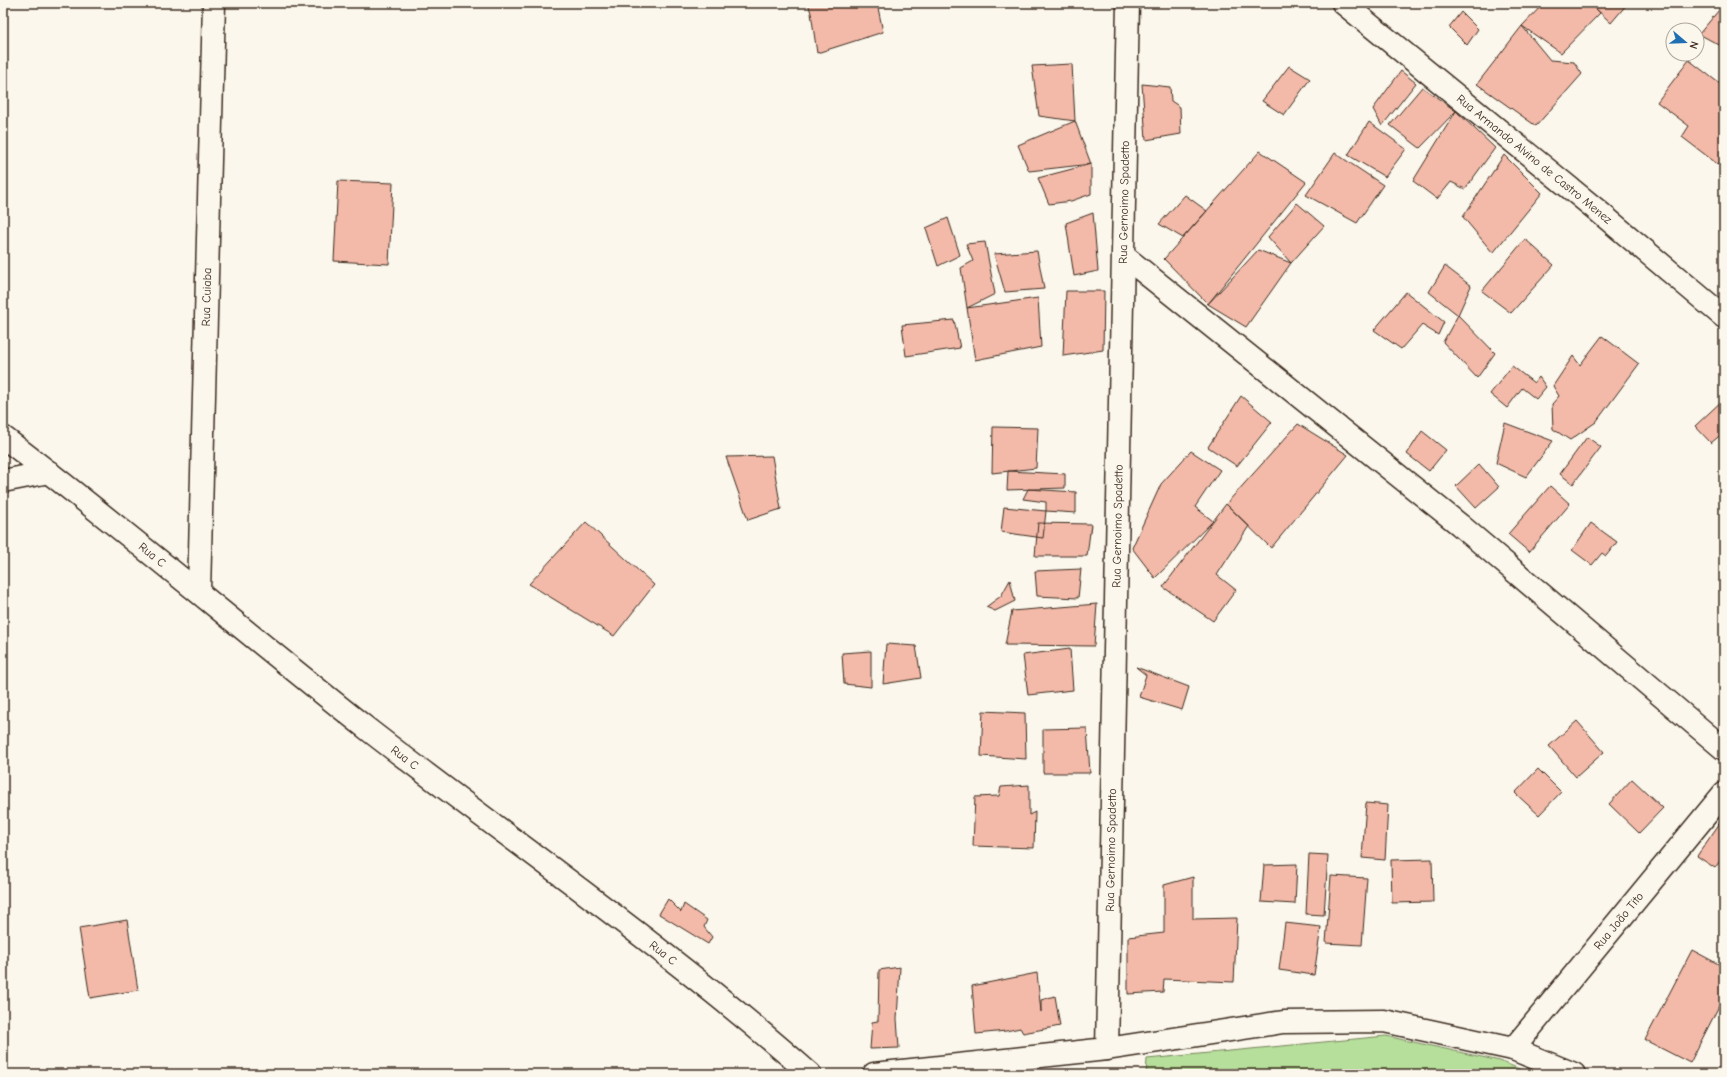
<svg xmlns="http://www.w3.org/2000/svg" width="1727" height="1077" viewBox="0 0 1727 1077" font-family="'Comic Neue',sans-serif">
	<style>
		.green { fill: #b6df9b; stroke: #78845c }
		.building { fill: #f3baa9; stroke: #3b2a1e }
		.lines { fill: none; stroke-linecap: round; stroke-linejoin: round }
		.street-casing { stroke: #3b2a1e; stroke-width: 25 }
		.street { stroke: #fbf7ec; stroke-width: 22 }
		.labels { text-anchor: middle; stroke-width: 3; stroke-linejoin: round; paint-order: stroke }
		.street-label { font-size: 12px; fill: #3b2a1e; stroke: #fbf7ec }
	</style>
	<rect width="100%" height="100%" fill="#fbf7ec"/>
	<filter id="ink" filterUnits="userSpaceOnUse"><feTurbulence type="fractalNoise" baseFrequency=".025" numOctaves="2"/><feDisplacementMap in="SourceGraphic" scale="8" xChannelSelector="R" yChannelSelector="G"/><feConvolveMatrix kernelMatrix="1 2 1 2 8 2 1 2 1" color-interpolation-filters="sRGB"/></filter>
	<g filter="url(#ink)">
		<!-- green -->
		<path class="green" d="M1386,1036L1500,1061L1532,1074H1146L1147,1059Z"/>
		<!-- building -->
		<path class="building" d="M808,3H877L883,32L817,53L811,13Z
			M1544,3H1590L1600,13L1561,53L1522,26Z
			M1590,3H1628L1611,23Z
			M1724,4V46L1723,47L1699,34Z
			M1461,12L1478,29L1467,45L1449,27Z
			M1522,26L1550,60L1574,62L1582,74L1536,126L1477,84Z
			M1689,60L1724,87V169L1682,137L1689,126L1657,102Z
			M1072,64L1075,121L1039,116L1032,66Z
			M1289,66L1310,79L1284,115L1262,101Z
			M1401,71L1416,83L1382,126L1373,109Z
			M1142,84L1170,87L1171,101L1180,107L1181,134L1146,140Z
			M1422,87L1456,111L1420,148L1390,125Z
			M1456,111L1495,148L1465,189L1451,182L1437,199L1413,181Z
			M1075,121L1091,164L1029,171L1018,145Z
			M1369,122L1406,149L1385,177L1348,155Z
			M1260,151L1306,182L1208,304L1164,259Z
			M1335,153L1383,185L1357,223L1306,195Z
			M1504,155L1542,193L1493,253L1463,217Z
			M1091,164V194L1071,201L1049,204L1038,178Z
			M338,181L393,183L389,264L334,261Z
			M1185,195L1207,211L1183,238L1159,224Z
			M1297,203L1324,226L1291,263L1268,237Z
			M1093,213L1098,271L1074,276L1066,223Z
			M948,218L960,255L938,266L926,228Z
			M1525,239L1554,265L1511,313L1482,291Z
			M985,242L995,294L967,308L961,268L973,261L966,244Z
			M1258,250L1291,263L1246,327L1208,304Z
			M1037,251L1044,289L1005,292L994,254Z
			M1445,266L1471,286L1458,315L1429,292Z
			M1066,291H1104L1103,350L1063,356Z
			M1406,292L1444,322L1438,335L1422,325L1401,349L1374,330Z
			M1038,298L1041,347L975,360L967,308Z
			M1458,315L1495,353L1477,378L1443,342Z
			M954,320L960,348L906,356L902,325Z
			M1602,336L1639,364L1596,422L1570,440L1553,429L1552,404L1559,396L1553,386L1573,356L1580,365Z
			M1512,366L1534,383L1539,377L1546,387L1536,399L1522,388L1507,408L1490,394Z
			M1241,396L1272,422L1237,466L1208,447Z
			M1724,399V432L1711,443L1695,426Z
			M1505,423L1553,441L1526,477L1496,463Z
			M1298,424L1348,455L1271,548L1226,504Z
			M993,427L1038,428L1036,468L992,473Z
			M1422,431L1446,450L1429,471L1407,454Z
			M1587,437L1601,447L1573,484L1560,474Z
			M1191,451L1220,470L1195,507L1213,521L1155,578L1132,548L1161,484Z
			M772,456L781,509L748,520L726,457Z
			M1479,464L1499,487L1476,508L1456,486Z
			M1008,471L1065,474V488L1007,490Z
			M1550,486L1570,504L1529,552L1508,534Z
			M1028,489L1076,492V513L1046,511V502L1023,499Z
			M1226,504L1249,526L1217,575L1236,590L1213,621L1163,587Z
			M1004,507L1046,511L1043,538L1001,532Z
			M586,522L654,585L614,636L529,584Z
			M1038,523L1091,524L1087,556H1035Z
			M1591,523L1617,542L1606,556L1602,553L1592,565L1572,550Z
			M1081,569L1078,598L1037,596L1035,571Z
			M1010,580L1015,601L995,611L986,607L1001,596Z
			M1097,604L1094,646L1005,645L1012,611Z
			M886,644L916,646L921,678L883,684Z
			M1070,649L1073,690L1028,695L1023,655Z
			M871,651V687L844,684L842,653Z
			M1136,667L1189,687L1182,710L1139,697L1146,675Z
			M983,711L1025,713L1026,759L981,756Z
			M1577,721L1604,752L1576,777L1549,746Z
			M1087,728L1090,773H1043V729Z
			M1538,769L1561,792L1539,815L1515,793Z
			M1632,779L1663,808L1639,833L1609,804Z
			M1029,785V815L1035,812L1034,848L973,846L975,797L999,796L1001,787Z
			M1366,803L1388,805L1385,860L1362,858Z
			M1724,817V855L1715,868L1697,856Z
			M1309,854L1328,855L1324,915L1306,914Z
			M1432,859L1433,902L1392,903L1391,860Z
			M1297,864L1295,904L1261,902L1264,865Z
			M1331,876L1367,878L1362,945L1326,943Z
			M1193,877V919L1237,918L1234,982L1164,979L1163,992L1128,994V937L1164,933V885Z
			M668,899L681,912L684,904L707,920L704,927L712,937L708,944L659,914Z
			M127,920L138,990L90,998L79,928Z
			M1285,923L1321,927L1314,975L1279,970Z
			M1692,950L1724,967V996L1690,1063L1645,1040Z
			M900,967L897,1019L899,1048L870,1049L872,1022L878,1021L879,970Z
			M1037,973L1041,1012V1000L1055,996L1060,1026L1023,1033L1020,1028L1006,1031L976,1034L972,986Z"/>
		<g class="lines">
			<defs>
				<g id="street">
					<path id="s1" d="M1343,3L1598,211L1724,317"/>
					<path d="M1124,256L1460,525L1724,749"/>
					<path id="s2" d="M3,437C128,532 247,634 370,731C517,845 671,951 810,1074"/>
					<path d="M3,481L49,472"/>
					<path id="s3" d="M199,592L214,3"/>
					<path id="s4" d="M1107,1049L1128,3"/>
					<path id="s5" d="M1513,1049L1724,793"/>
					<path d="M874,1074L1107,1049L1283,1022L1384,1021L1513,1049L1574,1074"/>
				</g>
			</defs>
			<!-- street casing -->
			<use href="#street" class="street-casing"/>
			<!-- street -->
			<use href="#street" class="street"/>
		</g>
	</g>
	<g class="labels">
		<!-- street labels -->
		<g class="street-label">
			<text dy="4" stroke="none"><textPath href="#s1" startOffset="247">Rua Armando Alvino de Castro Menez</textPath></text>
			<text dy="4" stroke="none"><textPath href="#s4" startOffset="847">Rua Gernoimo Spadetto</textPath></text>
			<text dy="4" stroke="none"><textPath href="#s3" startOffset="295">Rua Cuiaba</textPath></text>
			<text dy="4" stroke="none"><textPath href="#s4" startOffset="523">Rua Gernoimo Spadetto</textPath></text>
			<text dy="4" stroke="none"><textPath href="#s2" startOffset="190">Rua C</textPath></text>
			<text dy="4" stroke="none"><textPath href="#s2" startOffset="514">Rua C</textPath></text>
			<text dy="4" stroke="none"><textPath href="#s4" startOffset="199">Rua Gernoimo Spadetto</textPath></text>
			<text dy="4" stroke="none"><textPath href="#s5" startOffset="166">Rua João Tito</textPath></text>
			<text dy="4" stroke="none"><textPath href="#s2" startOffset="838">Rua C</textPath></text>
		</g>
	</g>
	<!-- margin -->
	<rect width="1727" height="1077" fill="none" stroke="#fbf7ec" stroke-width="16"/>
	<rect x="8" y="8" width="1711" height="1061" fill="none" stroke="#3b2a1e" stroke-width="1.5" filter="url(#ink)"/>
	<!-- north arrow -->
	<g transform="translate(1685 42) rotate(109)"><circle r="19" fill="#fbf7ec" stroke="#aea59a"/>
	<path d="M0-3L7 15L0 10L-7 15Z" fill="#1f6fb2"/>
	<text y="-6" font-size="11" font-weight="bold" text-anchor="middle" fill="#3b2a1e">N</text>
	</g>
</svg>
